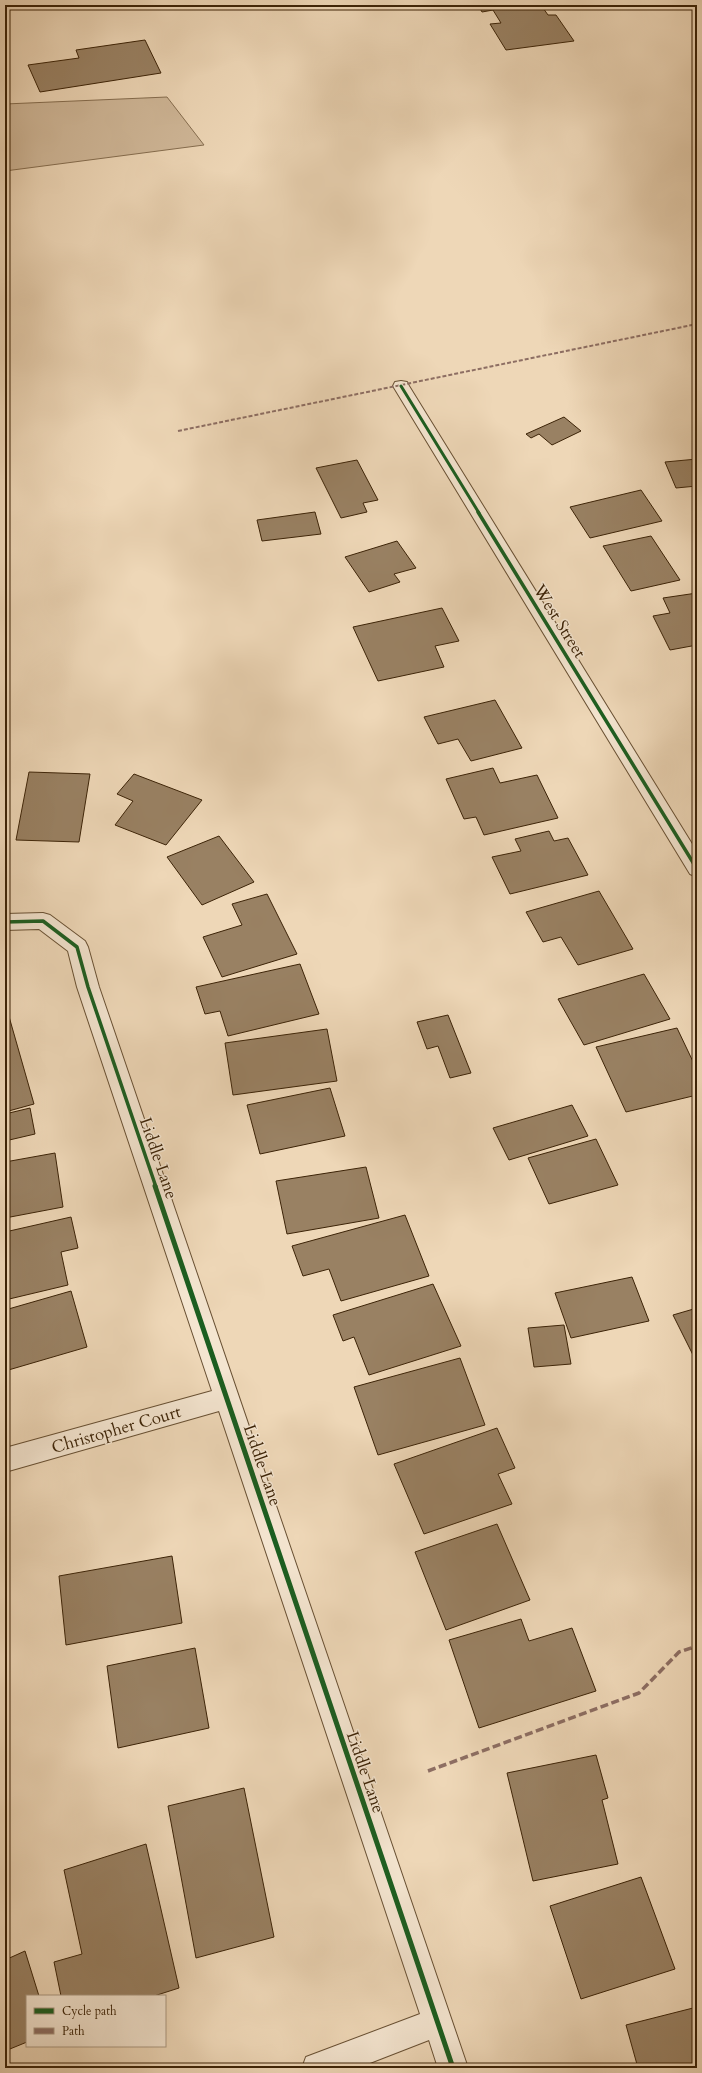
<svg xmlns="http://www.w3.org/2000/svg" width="702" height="2073" viewBox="0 0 702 2073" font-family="Cardo,serif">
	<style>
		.green { fill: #d0b899; stroke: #866e50 }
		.building { fill: #998163; stroke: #3c2307 }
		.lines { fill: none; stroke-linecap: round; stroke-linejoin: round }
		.minor-casing { stroke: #685033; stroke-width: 2 }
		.minor { fill: #f4e5d0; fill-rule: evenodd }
		.quiet-far1 { stroke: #8d6e63; stroke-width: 2; stroke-dasharray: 4 2; stroke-linecap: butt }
		.quiet { stroke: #8d6e63; stroke-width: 3.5; stroke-dasharray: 8 3.5; stroke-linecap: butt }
		.cycleway-far2-casing { stroke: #f4e5d0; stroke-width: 5 }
		.cycleway-far1-casing { stroke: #f4e5d0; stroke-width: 6 }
		.cycleway-casing { stroke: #f4e5d0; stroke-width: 8 }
		.cycleway-far2 { stroke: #1b5e20; stroke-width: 3 }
		.cycleway-far1 { stroke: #1b5e20; stroke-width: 3.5 }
		.cycleway { stroke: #1b5e20; stroke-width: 5 }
		.labels { text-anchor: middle; stroke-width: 3; stroke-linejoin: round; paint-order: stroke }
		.street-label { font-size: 17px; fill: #3c2307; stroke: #f4e5d0 }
	</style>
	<rect width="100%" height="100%" fill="#eed7b7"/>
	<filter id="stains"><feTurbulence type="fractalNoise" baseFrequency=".005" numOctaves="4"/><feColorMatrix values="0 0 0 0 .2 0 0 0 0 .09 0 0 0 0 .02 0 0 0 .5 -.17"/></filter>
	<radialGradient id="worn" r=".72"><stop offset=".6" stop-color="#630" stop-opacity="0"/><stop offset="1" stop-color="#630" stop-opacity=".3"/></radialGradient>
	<!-- green -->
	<path class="green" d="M167,97L204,145L5,171V104Z"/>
	<!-- building -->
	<path class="building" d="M478,5H541L548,15H556L574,41L506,50L490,24L501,23L493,10L482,12Z
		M145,40L161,73L40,92L28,65L79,58L76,50Z
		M564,417L581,431L552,445L539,434L531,438L526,434Z
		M697,459V486L676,488L665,462Z
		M357,460L378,500L363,503L367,512L341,518L316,468Z
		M641,490L662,521L590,538L570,507Z
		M315,512L321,534L262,541L257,520Z
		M651,536L680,580L631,591L603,546Z
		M397,541L416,568L394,574L400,582L369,592L345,557Z
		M697,593V645L670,650L653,616L670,613L663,598Z
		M442,608L459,641L435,646L444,667L378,681L353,627Z
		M495,700L522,748L471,761L458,739L438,744L424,717Z
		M493,768L500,783L537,775L558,818L484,835L476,817L464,819L446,779Z
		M29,772L90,774L79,842L16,840Z
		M134,774L202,800L166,845L115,825L133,801L117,794Z
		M549,831L554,841L568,838L588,875L510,894L492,857L521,851L515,839Z
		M219,836L254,882L202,905L167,857Z
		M599,891L633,949L578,965L561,937L543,942L526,912Z
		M267,894L297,954L222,977L203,937L242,925L232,904Z
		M300,964L319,1014L228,1036L220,1011L205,1014L196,987Z
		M644,974L670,1019L584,1045L558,999Z
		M8,1013L34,1104L5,1112V1014Z
		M448,1015L471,1073L450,1078L438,1046L427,1049L417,1022Z
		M677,1028L697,1070V1095L626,1112L596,1047Z
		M327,1029L337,1081L233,1095L225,1043Z
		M330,1088L345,1136L260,1154L247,1105Z
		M572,1105L588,1136L509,1160L493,1128Z
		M30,1108L35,1134L5,1141V1114Z
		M596,1139L618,1185L549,1204L528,1158Z
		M55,1153L63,1207L5,1218V1162Z
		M366,1167L379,1218L287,1234L276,1181Z
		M405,1215L429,1276L341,1301L329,1269L303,1276L292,1246Z
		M71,1217L78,1248L61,1252L68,1285L5,1300V1232Z
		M632,1277L649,1321L571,1338L555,1293Z
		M433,1284L461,1346L369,1375L354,1337L343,1341L333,1315Z
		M71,1291L87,1347L5,1371V1310Z
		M697,1308V1359H695L673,1315Z
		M564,1325L571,1364L534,1367L528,1328Z
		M460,1358L485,1425L378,1455L354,1387Z
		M497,1428L515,1468L498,1474L512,1504L424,1534L394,1464Z
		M497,1524L530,1600L446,1630L415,1552Z
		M172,1556L182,1623L66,1645L59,1576Z
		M521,1619L529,1641L572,1628L596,1691L479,1728L449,1640Z
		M195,1648L209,1728L118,1748L107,1666Z
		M596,1755L608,1798L602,1800L618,1864L533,1881L507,1773Z
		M244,1788L274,1937L196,1958L168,1806Z
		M146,1844L179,1988L154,1996H61L54,1962L82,1954L64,1870Z
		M641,1877L675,1969L581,1999L550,1906Z
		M25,1951L39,1996H27V2042L5,2051V1960Z
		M697,2007V2068H638L626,2025Z"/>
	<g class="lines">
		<defs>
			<path id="minor" d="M401,381L407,382L409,386L697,852V877L690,874L393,386L395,382Z
				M43,913L50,915L85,941L88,947L99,987L468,2068H438L429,2040L357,2068H302L306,2057L420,2014L219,1411L5,1472V1448L212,1391L77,987L68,951L39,929L5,930V914Z"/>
		</defs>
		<!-- minor casing -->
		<use href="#minor" class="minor-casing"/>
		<!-- minor -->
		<use href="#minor" class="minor"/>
		<!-- quiet-far1 -->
		<path class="quiet-far1" d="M178,431L697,324"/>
		<!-- quiet -->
		<path class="quiet" d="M428,1771L639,1693L679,1652L697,1646"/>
		<defs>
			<path id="cycleway-far2" d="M401,386L479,513"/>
			<path id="cycleway-far1" d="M478,512L697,869
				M5,922L43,921L77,947L88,987L156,1187"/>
			<path id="cycleway" d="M155,1186L453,2068"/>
		</defs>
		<!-- cycleway-far2 casing -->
		<use href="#cycleway-far2" class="cycleway-far2-casing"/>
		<!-- cycleway-far1 casing -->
		<use href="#cycleway-far1" class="cycleway-far1-casing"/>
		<!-- cycleway casing -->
		<use href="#cycleway" class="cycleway-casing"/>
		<!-- cycleway-far2 -->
		<use href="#cycleway-far2" class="cycleway-far2"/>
		<!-- cycleway-far1 -->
		<use href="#cycleway-far1" class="cycleway-far1"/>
		<!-- cycleway -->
		<use href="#cycleway" class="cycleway"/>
	</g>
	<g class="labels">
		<!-- street labels -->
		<g class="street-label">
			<text transform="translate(560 621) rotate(58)" y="6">West Street</text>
			<text transform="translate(159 1158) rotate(71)" y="6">Liddle Lane</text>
			<text transform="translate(116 1429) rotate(-16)" y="6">Christopher Court</text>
			<text transform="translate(263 1465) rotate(71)" y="6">Liddle Lane</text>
			<text transform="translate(366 1772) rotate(71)" y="6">Liddle Lane</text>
		</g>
	</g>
	<!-- margin -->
	<rect width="702" height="2073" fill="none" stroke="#eed7b7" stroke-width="20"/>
	<rect x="6" y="6" width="690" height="2061" fill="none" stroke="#3c2307" stroke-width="2"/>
	<rect x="10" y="10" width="682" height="2053" fill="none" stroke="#3c2307"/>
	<!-- legend -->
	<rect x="26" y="1995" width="140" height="52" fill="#f4e5d0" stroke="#aa9780"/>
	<rect x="34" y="2008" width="20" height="6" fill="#1b5e20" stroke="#aa9780"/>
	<text x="62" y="2015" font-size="12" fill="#3c2307">Cycle path</text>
	<rect x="34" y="2028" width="20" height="6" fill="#8d6e63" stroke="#aa9780"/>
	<text x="62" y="2035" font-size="12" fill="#3c2307">Path</text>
	<rect width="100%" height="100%" filter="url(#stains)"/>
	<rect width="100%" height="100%" fill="url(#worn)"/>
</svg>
